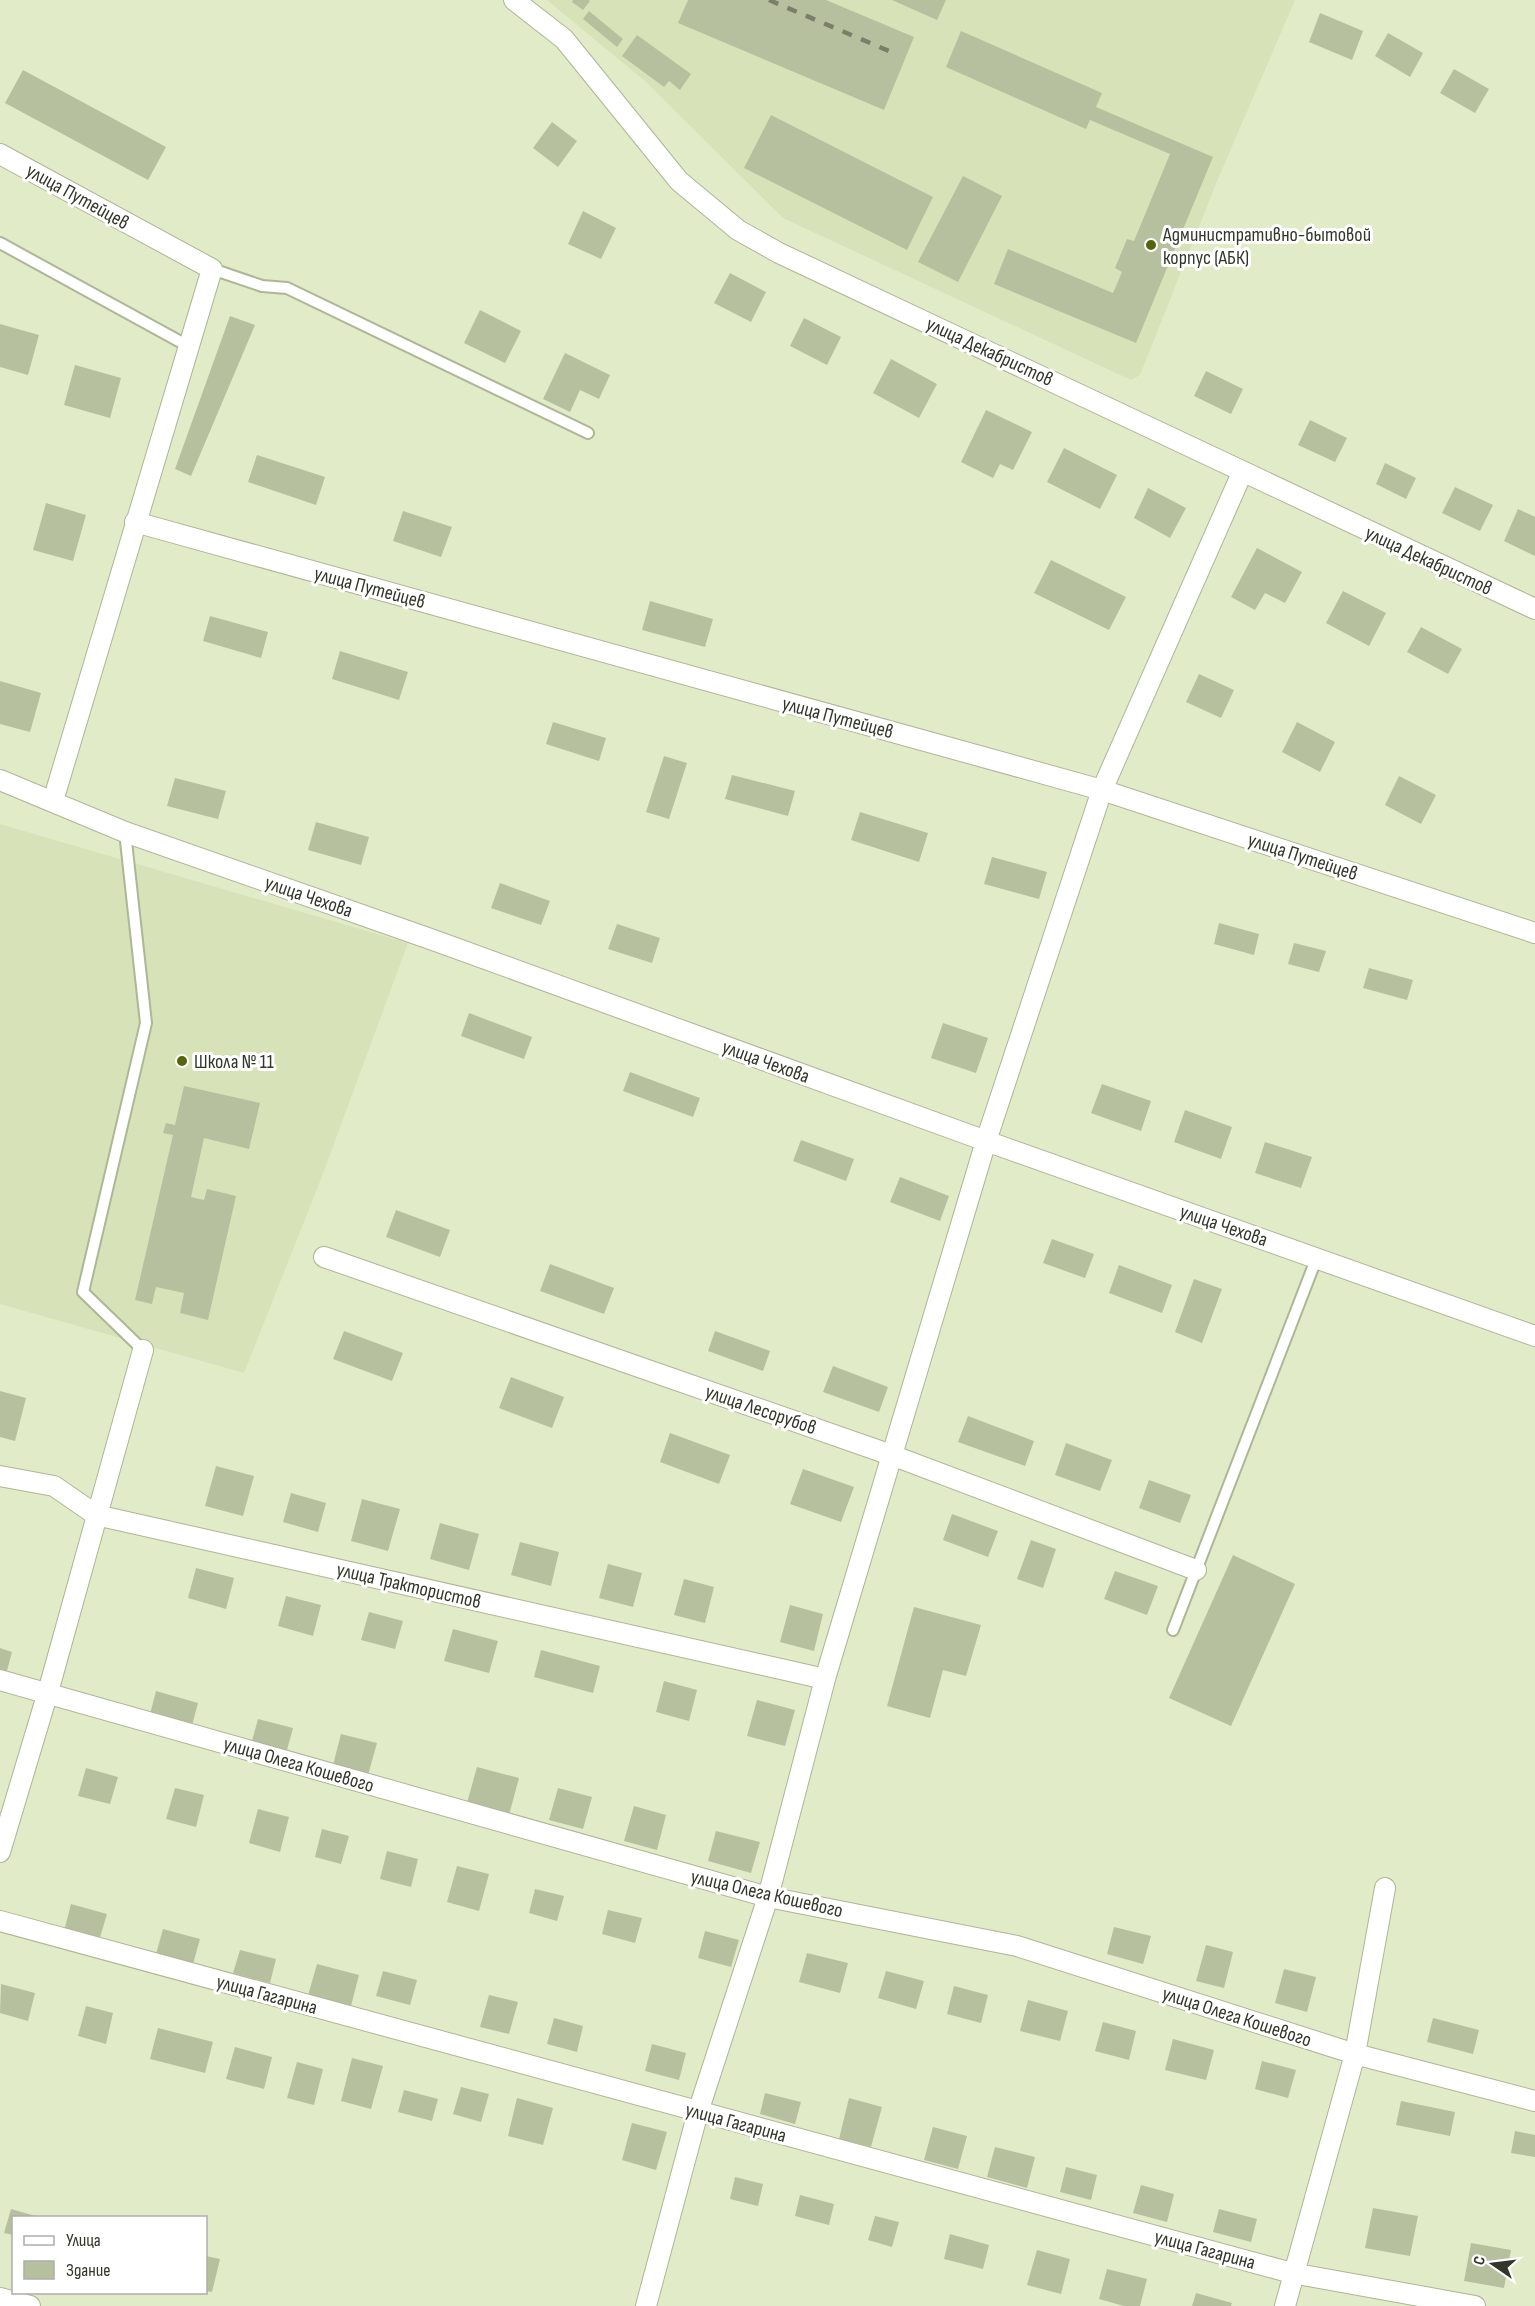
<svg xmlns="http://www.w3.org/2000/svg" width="1535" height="2306" viewBox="0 0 1535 2306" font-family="'Sofia Sans Condensed',sans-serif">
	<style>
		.built { fill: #d7e2b8 }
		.building { fill: #b7c09e }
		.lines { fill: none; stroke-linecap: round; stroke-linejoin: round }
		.service-casing { stroke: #adb695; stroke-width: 14 }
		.minor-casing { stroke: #adb695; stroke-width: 22 }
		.service { stroke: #fff; stroke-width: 10 }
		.minor { stroke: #fff; stroke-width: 20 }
		.rail { stroke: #797f69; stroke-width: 4.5; stroke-dasharray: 10 10; stroke-linecap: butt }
		.poi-dot { fill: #56650c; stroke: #fff; stroke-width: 2 }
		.labels { text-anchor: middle; stroke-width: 6; stroke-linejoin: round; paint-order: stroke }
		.street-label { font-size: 20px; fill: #333729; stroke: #fff }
		.poi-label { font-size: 20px; fill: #333729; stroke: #fff; text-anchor: start }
	</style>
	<rect width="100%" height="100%" fill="#e2ebc8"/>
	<!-- built -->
	<path class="built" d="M547,0H1295L1218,179L1140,375L1131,380L783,218L646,82Z
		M0,824L408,943L321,1179L244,1373L0,1304Z"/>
	<!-- building -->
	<path class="building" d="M573,0H589L590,1L583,10L572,2Z
		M688,0H826L914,37L884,110L678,23Z
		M892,0H946L937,20Z
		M589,11L623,39L617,47L583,19Z
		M1320,13L1363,31L1352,60L1309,42Z
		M961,31L1102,93L1096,107L1213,157L1136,343L994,284L1008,249L1113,293L1122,272L1115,268L1127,239L1134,241L1170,154L1090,120L1086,129L946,67Z
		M1388,33L1423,53L1410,77L1375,56Z
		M637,35L691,74L680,90L669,81L664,87L622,56Z
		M1454,69L1489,89L1475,113L1440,93Z
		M23,70L166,147L148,180L5,103Z
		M771,115L933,197L907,250L744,168Z
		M552,122L577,141L558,167L533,148Z
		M963,176L1002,196L958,282L918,262Z
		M583,211L616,228L601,259L568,244Z
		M730,273L766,292L751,322L714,303Z
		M480,310L521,331L505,363L464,343Z
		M230,316L255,325L191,476L175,469Z
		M804,318L841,337L827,365L790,346Z
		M0,324L39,335L28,375L0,367Z
		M565,353L610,375L599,399L580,390L570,412L543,399Z
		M891,359L937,384L919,418L873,393Z
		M75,365L121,378L110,418L64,405Z
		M1206,371L1243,389L1231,414L1194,396Z
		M986,410L1032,432L1013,470L1000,464L993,478L961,462Z
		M1310,420L1347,438L1335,462L1298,445Z
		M1064,448L1117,475L1100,509L1047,482Z
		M257,455L325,477L316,505L248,482Z
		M1385,463L1416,478L1406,499L1376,484Z
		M1455,487L1493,505L1480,531L1442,513Z
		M1148,488L1186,508L1170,538L1134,518Z
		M46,503L86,515L73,561L33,550Z
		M1518,509L1535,517V556L1504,541Z
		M403,511L452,527L441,557L393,541Z
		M1257,548L1302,572L1285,603L1265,593L1255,610L1231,597Z
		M1051,560L1126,597L1109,630L1034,593Z
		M1343,591L1386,613L1369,646L1326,623Z
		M650,601L713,619L705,647L642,630Z
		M210,616L268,632L261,658L203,641Z
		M1421,627L1462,649L1448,674L1407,652Z
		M340,651L408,672L399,700L332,679Z
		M1199,674L1234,690L1221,718L1186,702Z
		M0,681L41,693L30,732L0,724Z
		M553,722L606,738L599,761L546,744Z
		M1297,722L1335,742L1320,772L1282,752Z
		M664,756L687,763L669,819L646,812Z
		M732,775L795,791L788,816L725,799Z
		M1399,776L1436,795L1421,824L1385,805Z
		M175,778L226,791L218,819L167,806Z
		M860,812L928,833L919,862L851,840Z
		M316,822L369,837L361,865L308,850Z
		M992,857L1047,872L1039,899L984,884Z
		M500,883L550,901L541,925L491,908Z
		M1219,923L1259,934L1254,955L1214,944Z
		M617,924L660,938L652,963L608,949Z
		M1294,943L1326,951L1319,972L1288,964Z
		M1369,968L1413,980L1407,1000L1363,988Z
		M469,1013L532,1037L524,1059L461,1036Z
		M943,1023L988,1038L976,1073L931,1058Z
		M630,1072L700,1098L693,1117L623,1091Z
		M1102,1084L1151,1101L1141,1131L1091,1113Z
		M184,1086L260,1103L249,1149L204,1138L191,1197L204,1200L207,1189L236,1196L208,1320L180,1313L184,1293L156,1287L152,1304L135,1300L173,1135L163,1133L166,1123L175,1125Z
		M1185,1110L1232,1127L1221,1159L1174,1142Z
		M801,1140L854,1159L846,1181L793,1161Z
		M1265,1142L1312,1157L1301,1188L1255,1173Z
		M900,1177L949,1196L940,1221L890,1202Z
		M396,1210L450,1230L440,1257L386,1237Z
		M1052,1239L1094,1254L1085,1278L1043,1263Z
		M550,1264L614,1288L604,1314L540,1291Z
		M1119,1265L1172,1285L1162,1313L1109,1293Z
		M1194,1279L1222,1289L1202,1343L1175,1332Z
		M344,1331L403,1353L392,1381L333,1359Z
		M715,1331L770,1351L763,1371L708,1351Z
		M833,1366L888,1387L879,1412L823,1392Z
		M511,1377L564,1397L552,1428L499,1408Z
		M0,1391L26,1398L15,1441L0,1437Z
		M968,1416L1034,1441L1025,1466L958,1442Z
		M670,1433L730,1455L719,1484L660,1462Z
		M1066,1443L1112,1460L1100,1491L1055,1475Z
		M216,1466L254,1476L243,1516L205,1506Z
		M803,1469L854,1487L841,1522L790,1504Z
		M1149,1480L1191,1495L1180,1523L1139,1508Z
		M291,1493L326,1503L318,1532L283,1522Z
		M362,1499L400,1509L388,1551L351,1541Z
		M952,1514L998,1531L988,1557L943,1540Z
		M440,1523L479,1534L469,1570L430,1559Z
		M1031,1540L1056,1549L1043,1588L1017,1579Z
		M520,1542L559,1552L551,1586L511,1575Z
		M1233,1555L1295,1584L1231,1726L1169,1698Z
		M608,1564L642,1573L633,1607L599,1598Z
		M196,1568L234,1578L226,1609L188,1598Z
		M1115,1571L1158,1586L1147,1615L1104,1599Z
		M684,1579L714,1587L705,1623L674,1615Z
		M286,1596L321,1605L313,1636L278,1626Z
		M790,1605L823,1614L814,1651L780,1642Z
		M914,1607L981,1625L966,1676L943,1670L930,1718L887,1706Z
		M369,1612L403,1621L395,1649L361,1640Z
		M453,1629L498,1641L489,1673L444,1661Z
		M0,1648L12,1652L4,1682L0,1681Z
		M541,1650L600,1666L593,1693L534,1677Z
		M664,1681L697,1690L689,1721L656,1712Z
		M156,1691L198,1703L191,1729L149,1718Z
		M757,1700L795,1710L785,1746L747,1736Z
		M258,1719L293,1728L287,1750L252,1741Z
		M341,1734L377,1743L368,1775L333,1765Z
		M477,1767L519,1778L509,1815L467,1803Z
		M86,1768L118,1777L110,1804L78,1796Z
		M175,1788L204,1795L196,1827L166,1819Z
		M558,1788L592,1797L583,1829L549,1820Z
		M634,1806L666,1815L657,1850L624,1841Z
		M258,1809L289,1817L280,1852L249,1843Z
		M322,1829L349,1836L341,1864L315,1857Z
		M716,1831L760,1842L751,1873L708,1861Z
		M387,1851L418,1859L411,1887L380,1879Z
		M457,1866L489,1874L479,1911L447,1902Z
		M535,1889L564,1896L557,1921L529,1913Z
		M71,1904L107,1914L98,1944L63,1935Z
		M608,1910L642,1918L635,1943L602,1934Z
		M1114,1927L1151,1936L1143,1964L1107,1954Z
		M163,1929L200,1939L193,1964L156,1954Z
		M705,1931L739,1940L731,1967L698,1958Z
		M1206,1945L1233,1952L1224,1988L1196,1981Z
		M240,1950L276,1959L270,1983L233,1973Z
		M807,1953L848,1963L840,1993L799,1982Z
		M317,1964L359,1975L350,2010L307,1999Z
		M1284,1969L1316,1977L1307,2012L1275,2003Z
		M383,1971L417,1980L410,2005L376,1996Z
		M886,1971L924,1981L916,2009L878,1998Z
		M1,1984L35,1993L28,2021L0,2013Z
		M954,1986L988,1995L981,2023L947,2014Z
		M489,1995L518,2002L509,2034L480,2027Z
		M1028,2000L1068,2011L1060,2041L1020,2031Z
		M86,2006L113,2013L106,2044L78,2036Z
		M554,2018L583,2026L577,2052L547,2044Z
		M1433,2018L1479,2030L1473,2054L1427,2042Z
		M1103,2022L1136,2031L1129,2060L1095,2051Z
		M158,2028L213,2042L205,2073L150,2059Z
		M1173,2039L1214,2050L1206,2080L1165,2070Z
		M652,2044L686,2053L679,2080L645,2071Z
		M235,2047L272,2057L264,2089L226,2079Z
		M352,2058L383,2066L371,2109L341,2101Z
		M1262,2061L1296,2070L1288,2098L1255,2089Z
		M297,2062L323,2069L314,2105L287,2098Z
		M461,2087L489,2094L481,2122L453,2114Z
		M404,2090L438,2099L432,2121L398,2112Z
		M765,2093L801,2102L795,2124L760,2114Z
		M517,2098L553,2108L543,2145L508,2136Z
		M849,2098L882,2107L871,2147L839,2139Z
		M1401,2101L1455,2112L1450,2136L1396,2125Z
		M632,2123L667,2132L656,2170L622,2160Z
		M933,2127L967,2136L958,2169L924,2160Z
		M1515,2131L1535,2135V2157L1511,2153Z
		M995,2147L1035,2157L1027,2188L987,2177Z
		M1066,2167L1097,2175L1091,2200L1060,2192Z
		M735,2177L763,2184L758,2206L730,2199Z
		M1141,2185L1174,2194L1167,2222L1133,2213Z
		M800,2195L834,2204L829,2225L795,2216Z
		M1373,2208L1418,2216L1410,2256L1365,2248Z
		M11,2209L39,2217V2218H14V2235L4,2233Z
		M1219,2209L1257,2219L1251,2242L1213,2232Z
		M875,2216L899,2222L892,2247L868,2240Z
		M950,2234L989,2245L983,2269L944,2259Z
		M1471,2243L1511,2250L1504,2288L1464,2281Z
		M1037,2250L1070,2259L1061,2294L1027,2285Z
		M206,2256L220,2259L212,2292L206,2291Z
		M1107,2269L1147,2279L1140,2306H1124L1099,2299Z
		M1196,2293L1232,2303L1231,2306H1192Z"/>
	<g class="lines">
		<defs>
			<path id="service" d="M0,243L188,346
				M212,269L262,286L287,288L588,433
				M125,832L146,1023L83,1292L143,1350
				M1173,1630L1317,1257"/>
			<path id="minor" d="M514,0L564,39L679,181L738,230L779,253L1535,609
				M0,154L212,269L53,801
				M135,522L1102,790L1535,933
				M0,780L125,832L436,941L986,1141L1535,1336
				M324,1257L894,1456L1196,1570
				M0,1476L54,1486L96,1515L825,1679
				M0,1680L768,1897L1017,1946L1355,2054L1535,2101
				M0,1852L48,1692L143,1350
				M0,1921L1292,2273L1475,2306
				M0,2298L30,2306
				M646,2306L698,2112L768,1897L825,1679L986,1141L1102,790L1242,473
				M1285,2306L1355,2054L1385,1888"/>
		</defs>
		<!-- service casing -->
		<use href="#service" class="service-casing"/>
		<!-- minor casing -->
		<use href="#minor" class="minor-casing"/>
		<!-- service -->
		<use href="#service" class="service"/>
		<!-- minor -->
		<use href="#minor" class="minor"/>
		<!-- rail -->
		<path class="rail" d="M769,0L896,54"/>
	</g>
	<!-- markers -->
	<g class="poi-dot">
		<circle cx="1151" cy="245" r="6"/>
		<circle cx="182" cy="1061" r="6"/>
	</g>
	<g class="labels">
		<!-- street labels -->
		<g class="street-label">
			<text transform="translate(78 196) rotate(29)" y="7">улица Путейцев</text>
			<text transform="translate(990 351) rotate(25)" y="7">улица Декабристов</text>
			<text transform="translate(1429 560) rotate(25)" y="7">улица Декабристов</text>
			<text transform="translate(370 587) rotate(15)" y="7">улица Путейцев</text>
			<text transform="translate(838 717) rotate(15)" y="7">улица Путейцев</text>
			<text transform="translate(1303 856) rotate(18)" y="7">улица Путейцев</text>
			<text transform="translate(309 896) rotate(19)" y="7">улица Чехова</text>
			<text transform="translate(766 1061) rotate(20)" y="7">улица Чехова</text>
			<text transform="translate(1224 1225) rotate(19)" y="7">улица Чехова</text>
			<text transform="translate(761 1409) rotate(19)" y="7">улица Лесорубов</text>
			<text transform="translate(409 1585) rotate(13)" y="7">улица Трактористов</text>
			<text transform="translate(299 1764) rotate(16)" y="7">улица Олега Кошевого</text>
			<text transform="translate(767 1893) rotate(13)" y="7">улица Олега Кошевого</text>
			<text transform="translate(267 1994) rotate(15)" y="7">улица Гагарина</text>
			<text transform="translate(1237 2016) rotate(18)" y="7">улица Олега Кошевого</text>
			<text transform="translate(736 2122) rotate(15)" y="7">улица Гагарина</text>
			<text transform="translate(1205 2249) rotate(15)" y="7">улица Гагарина</text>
		</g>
		<!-- poi labels -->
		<g class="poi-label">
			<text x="1163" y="241">Административно-бытовой<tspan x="1163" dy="23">корпус (АБК)</tspan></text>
			<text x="194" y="1068">Школа № 11</text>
		</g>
	</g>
	<!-- legend -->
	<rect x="12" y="2216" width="195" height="78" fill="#ffffff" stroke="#adafa9" stroke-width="1.5"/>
	<rect x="24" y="2236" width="30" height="9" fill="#ffffff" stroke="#adafa9" stroke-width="1.5"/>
	<text x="66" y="2246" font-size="18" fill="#333729">Улица</text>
	<rect x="24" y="2261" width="30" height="18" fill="#b7c09e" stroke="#adafa9" stroke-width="1.5"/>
	<text x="66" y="2276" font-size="18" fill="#333729">Здание</text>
	<!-- north arrow -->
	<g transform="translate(1493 2264) rotate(284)" stroke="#ffffff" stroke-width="4.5" paint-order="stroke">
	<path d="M0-4.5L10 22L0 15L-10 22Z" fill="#333729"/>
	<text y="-9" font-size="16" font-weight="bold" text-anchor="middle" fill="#333729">С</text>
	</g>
</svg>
